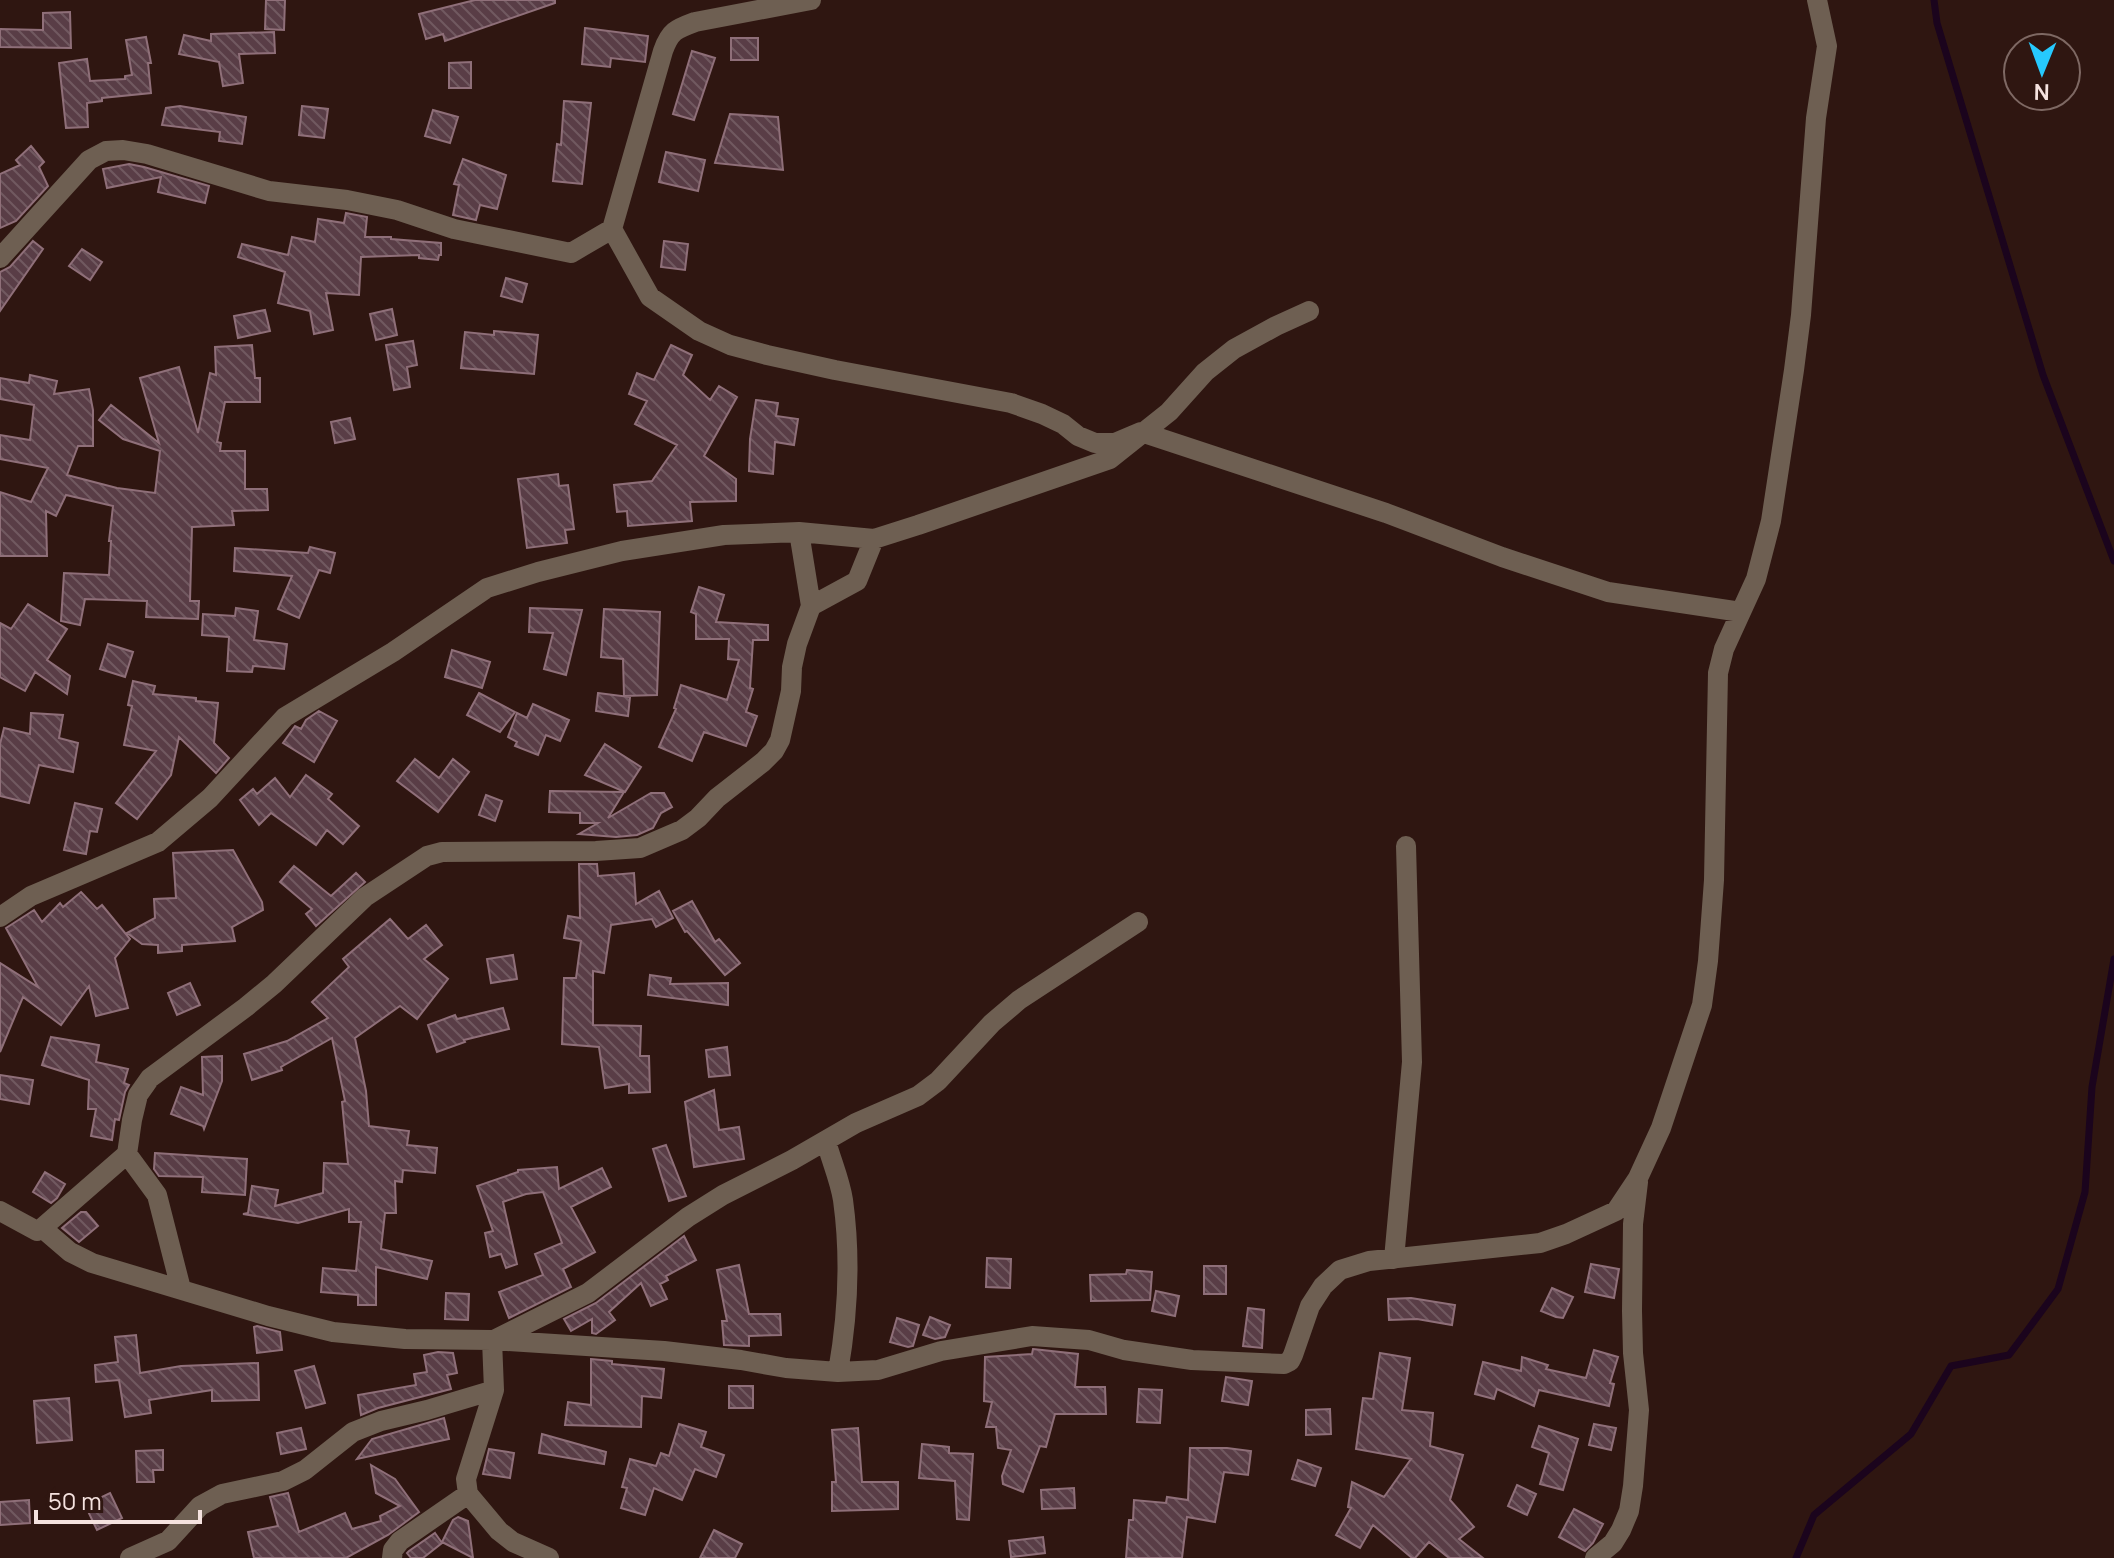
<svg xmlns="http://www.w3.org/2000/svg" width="2114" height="1558" viewBox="0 0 2114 1558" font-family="Manrope,sans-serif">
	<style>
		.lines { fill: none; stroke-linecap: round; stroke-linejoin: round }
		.stream { stroke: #1b041d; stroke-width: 7 }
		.building { fill: url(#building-back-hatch); stroke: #8f6f79; stroke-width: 2 }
		.minor { stroke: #6e5f52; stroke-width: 20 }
	</style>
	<defs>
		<pattern id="building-back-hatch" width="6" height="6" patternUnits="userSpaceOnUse" patternTransform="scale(2)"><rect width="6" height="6" fill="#593d46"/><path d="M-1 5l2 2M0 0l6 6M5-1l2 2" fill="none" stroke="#715960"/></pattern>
	</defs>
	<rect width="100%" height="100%" fill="#2f1611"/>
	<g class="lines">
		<!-- stream -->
		<path class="stream" d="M1934,0L1937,23L2043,375L2114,561
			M1796,1558L1814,1515L1911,1434L1951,1366L2009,1355L2058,1289L2085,1192L2092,1087L2114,959"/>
	</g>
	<!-- building -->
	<path class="building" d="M266,0H285L284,30L265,29Z
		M475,0H555V3L445,41L443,34L426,39L419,14Z
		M70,12L71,48L0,47V29L43,30V13Z
		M585,28L648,36L645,62L611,58L610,67L582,64Z
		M274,32L275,53L239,54L243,83L223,86L219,62L179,54L184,35L211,41V34Z
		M146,37L151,63H148L151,93L102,98V101L87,103L88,127L66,128L59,63L87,59L90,81L125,79V76L132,75L126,40Z
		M731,38H758V60H731Z
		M692,51L715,58L694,120L673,114Z
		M471,62V88H449V63Z
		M564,101L591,103L582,184L553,181L557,144L561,145Z
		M180,106L246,117L242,144L219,141L220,132L162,125L166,108Z
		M302,106L328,109L324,138L299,135Z
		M433,110L458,117L450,143L425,136Z
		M730,114L778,117L783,170L715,163Z
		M31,146L44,162L39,167L48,186L16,221L0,228V174L20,165L16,160Z
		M666,152L705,160L698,191L659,182Z
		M463,159L506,175L497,209L480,205L476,220L453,215L459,185L454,184Z
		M129,164L144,167L209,186L205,203L158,192L161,177L107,188L103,169Z
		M346,213L367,217L365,237H391V239L441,243V255H439L438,260L419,258V255L361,257L359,295L326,293L333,330L314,334L310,311L278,303L285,272L238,257L242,244L288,255L292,237L315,242L318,219L344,223Z
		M33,241L43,249L0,311V272L10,267Z
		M664,241L688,244L685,270L661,267Z
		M82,249L102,262L90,280L69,266Z
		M506,278L527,284L522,302L501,296Z
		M392,309L397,335L376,340L370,314Z
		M265,310L270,331L238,338L234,316Z
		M494,331L538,335L534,374L461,368L465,332L494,335Z
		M413,341L417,365L407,367L410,387L394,390L386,345Z
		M252,345L255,378H260V402H225L217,442L221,443L220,451H245V489H267L268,510L232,511L234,525L192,527L190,601H199L198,619L146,617L147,601L85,599L80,625L61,621L64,573L109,575L111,541H109L113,506L66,495L56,516L46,511L47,556H0V492L31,502L48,468L0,459V435L30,440L34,405L0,399V378L29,383L30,375L57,381L54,394L89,389L93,410V446H78L67,475L117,488L155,493L160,451L123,439L99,420L111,405L159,443L140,378L179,367L198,433L210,373L216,375L215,347Z
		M671,345L692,355L683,375L710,400L719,386L737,397L704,456L736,479V501L690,502L692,521L628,526L627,511L617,512L614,485L652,481L677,445L635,424L647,401L629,394L637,373L654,380Z
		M756,400L778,403L776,416L798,419L794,445L775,442L773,474L749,471L750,439Z
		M350,418L355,439L335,443L331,422Z
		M558,474L559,486L568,485L574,529L565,530L567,543L527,548L518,479Z
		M310,547L335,553L330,573L319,570L299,618L278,609L292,576L234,571L235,548L308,553Z
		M699,587L724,595L716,622L768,625V640H753L750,688L753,689L746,712L757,716L746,746L704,732L692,761L659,747L676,709L674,708L681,685L727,700L739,660L728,659L729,639H696V614L691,612Z
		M28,604L67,629L47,660L70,676L67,694L35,672L25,691L0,677V623L11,629Z
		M236,608L258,611L254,640L287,644L284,669L253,666L252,672L227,671L229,637L202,635L203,614L235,616Z
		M530,608L582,610L566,675L544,669L553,633L529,632Z
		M604,609L660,612L657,695L624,696L623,659L601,657Z
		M108,644L133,652L125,677L100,669Z
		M452,650L490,662L482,688L445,677Z
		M133,681L155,686L153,694L196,698V701L218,703L214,743L229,758L216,773L179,737L171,775L137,819L116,803L156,751L124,745L132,706L128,705Z
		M479,693L515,712L500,732L467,715Z
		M598,693L630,697L628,716L596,711Z
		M533,704L569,720L560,741L546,735L538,755L515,746L517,742L508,737L517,713L527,718Z
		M319,711L337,721L314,762L283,743L295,726L301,729L306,720Z
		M31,713L63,715L59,738L78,743L73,772L39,765L29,803L0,796V744L4,728L30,734Z
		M605,744L641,767L625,792L585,775Z
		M415,759L439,778L453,759L469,772L438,812L397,781Z
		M306,775L332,794L328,799L359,826L343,844L327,830L316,845L271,813L259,825L240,800L253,789L257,794L275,778L290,797Z
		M550,791L624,792L608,818L651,793H664L672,807L661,813L653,828L637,835L616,837L579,834L598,823H580V813L549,812Z
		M486,795L502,801L495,821L479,815Z
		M75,803L102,809L97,832L90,831L86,854L64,850Z
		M233,850L262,902L263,910L232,927L235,941L182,945V951L158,953V945L142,944L127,933L155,918L154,899L176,898L173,853Z
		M579,864H597L598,876L634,873L636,904L659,891L673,918L656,927L652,919L611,925L604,973L593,971V1025L641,1026L640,1056H649L650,1092L629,1093V1084L605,1088L599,1047L562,1044L564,978H576L581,941L564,938L568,916L580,918Z
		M294,866L331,896L356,873L365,882L316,926L306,914L312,909L280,882Z
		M81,892L97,909L102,905L130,939L115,958L128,1008L96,1016L89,986L61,1025L23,997L0,1052V963L38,987L6,928L34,910L42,922L60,903L63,907Z
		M692,901L715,942L719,939L740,963L725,975L687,931L685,932L673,911Z
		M390,919L408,939L426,925L442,945L424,959L448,979L417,1019L400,1006L355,1038L366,1091L369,1126L409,1131L407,1145L437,1148L435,1173L403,1170L402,1182L395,1181L396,1213H385L381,1249L432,1261L427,1279L376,1267V1305H358V1295L321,1292L323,1268L356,1271L361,1222H349V1209L298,1223L243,1214L248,1213L252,1186L278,1190L275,1206L323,1193L324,1163L348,1164L342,1102L345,1101L332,1038L281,1067L282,1070L252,1080L244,1054L287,1041L328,1018L312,1002L349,967L343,959Z
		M513,955L517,979L491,983L487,959Z
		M650,975L671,978L670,984L728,983V1005L648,995Z
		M190,983L200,1005L177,1015L168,993Z
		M503,1008L509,1029L464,1040L465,1042L437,1052L428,1025L455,1015L457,1019Z
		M51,1037L99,1045L96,1062L128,1069L124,1083L129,1085L125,1092L119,1120L115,1119L112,1140L91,1136L96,1109H88L89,1080L42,1065Z
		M727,1047L730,1075L709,1077L706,1050Z
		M222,1056V1081L204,1129L203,1126L171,1114L181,1087L203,1095L202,1057Z
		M0,1075L33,1080L29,1104L0,1099Z
		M714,1090L719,1130L739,1127L744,1159L694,1167L685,1102Z
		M666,1145L686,1196L669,1201L653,1149Z
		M155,1153L247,1159L245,1195L202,1192L203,1177L159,1176L154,1169Z
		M557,1167L559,1189L602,1168L611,1187L571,1207L595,1252L563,1269L571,1287L509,1318L499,1292L543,1275L535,1254L562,1243L543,1192L526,1194L503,1202L517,1264L506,1268L501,1254L490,1257L485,1233L493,1231L477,1186L518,1172V1170Z
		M45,1172L65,1184L57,1198L51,1203L33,1192Z
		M81,1212H86L98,1226L79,1242L62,1228Z
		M684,1236L696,1260L666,1276L668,1280L660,1284L667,1299L651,1306L641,1283L609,1312L615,1320L596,1334L592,1333V1319L571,1331L564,1319L596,1303Z
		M987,1258L1011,1259L1010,1288L986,1287Z
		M1591,1264L1619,1269L1614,1298L1585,1292Z
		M739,1265L749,1314H780L781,1335L749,1336V1346L724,1345L722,1321H727L717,1270Z
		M1204,1266H1226V1294H1204Z
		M1127,1270L1152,1272L1150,1300L1091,1301L1090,1275L1126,1274Z
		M1552,1288L1573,1297L1563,1318L1556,1317L1541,1311Z
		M1156,1291L1179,1296L1175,1316L1152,1311Z
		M446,1293L469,1294L468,1320L445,1319Z
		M1411,1298L1455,1305L1452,1325L1417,1319L1389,1320L1388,1299Z
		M1248,1308L1264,1310L1262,1348L1243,1346Z
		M930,1317L950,1325L945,1337L935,1339L923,1335Z
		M897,1318L919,1325L913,1346L908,1347L890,1342Z
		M257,1326L280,1332L282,1350L257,1353L254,1327Z
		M136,1335L140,1373L181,1366L258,1363L259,1400L212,1401V1390L149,1400L151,1413L125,1417L119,1380L96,1382L95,1365L118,1362L115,1337Z
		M1033,1349L1078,1354L1075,1387H1105L1106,1414H1055L1046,1447L1040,1446L1023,1492L1003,1484L1002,1476L1011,1450L998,1448L996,1427H986L992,1402L984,1401L985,1357L1032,1354Z
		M1594,1350L1618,1357L1610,1383L1614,1384L1609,1406L1539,1390L1534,1406L1497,1389L1494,1399L1475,1394L1483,1362L1521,1371L1522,1357L1548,1365L1546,1369L1586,1378Z
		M438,1352L453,1353L457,1373L447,1375L451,1389L378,1408L361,1415L358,1395L416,1385L414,1374L427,1372L424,1355Z
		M1380,1353L1410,1358L1402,1410L1433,1413L1430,1446L1463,1455L1450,1500L1474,1527L1459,1539L1483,1558H1449L1429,1542L1415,1558H1412L1373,1525L1360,1548L1336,1535L1351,1508L1348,1507L1352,1482L1384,1497L1411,1459L1356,1449L1363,1398L1373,1399Z
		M591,1359L612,1361V1364L664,1369L661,1398L642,1396L641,1427L565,1425L568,1402L591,1405Z
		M314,1366L325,1403L306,1408L295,1371Z
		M1226,1377L1252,1381L1248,1405L1222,1401Z
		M729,1386H753V1408H729Z
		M1139,1389L1162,1390L1160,1423L1137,1422Z
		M69,1398L72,1440L37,1443L34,1401Z
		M1330,1409L1331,1434L1306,1435V1410Z
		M444,1418L449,1439L357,1459L372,1439Z
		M679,1424L706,1432L701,1447L724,1455L716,1477L695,1469L682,1500L654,1488L645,1515L621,1508L627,1488L622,1487L630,1459L656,1466L661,1453L669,1456Z
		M1594,1424L1616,1428L1611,1450L1589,1445Z
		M1539,1426L1578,1439L1563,1490L1540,1484L1549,1453L1532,1447Z
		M301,1428L306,1449L281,1454L277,1433Z
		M858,1428L862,1482H898V1509L832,1511V1482H836L832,1430Z
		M542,1434L606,1452L604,1464L539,1453Z
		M922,1444L949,1447V1453L973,1454L969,1520L957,1519L955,1481L919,1478Z
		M1190,1448H1227L1251,1451L1248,1475L1224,1472L1215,1522L1187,1517L1182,1558H1126L1129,1520H1133L1134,1500L1166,1503L1167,1497L1188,1500Z
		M489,1449L514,1453L510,1478L483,1474Z
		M163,1450V1470H153L154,1482H137L136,1451Z
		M1298,1460L1321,1468L1315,1486L1292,1479Z
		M371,1465L395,1479L419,1512L388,1535L346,1558H254L248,1532L278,1526L270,1497L288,1493L299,1532L345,1513L352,1529L381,1521L380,1516L400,1506L376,1493Z
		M1517,1485L1536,1494L1527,1515L1508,1506Z
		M1074,1488L1075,1508L1042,1509L1041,1490Z
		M110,1493L122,1518L97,1530L85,1505Z
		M29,1500L30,1523L0,1525V1502Z
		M1574,1509L1603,1524L1593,1543L1585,1551L1559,1537Z
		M458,1517L468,1521L473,1558L442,1542L453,1520Z
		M714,1530L742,1544L735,1558H700Z
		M435,1533L442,1543L423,1558H411L407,1553L409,1551Z
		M1043,1537L1045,1553L1011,1557L1009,1541Z"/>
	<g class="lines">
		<!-- minor -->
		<path class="minor" d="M612,229L650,297L699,331L730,345L767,355L835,370L1011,403L1042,414L1063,424L1078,436L1095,443H1115L1141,432L1386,513L1502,557L1608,592L1741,612
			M0,258L89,160L106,151L123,150L147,154L269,191L347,200L397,210L454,229L571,253L612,229L663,51C670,31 676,29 695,22L811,0
			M811,606L857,581L874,539
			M0,917L31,896L158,842L210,798L285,717L393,652L487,588L538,572L622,551L724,535L799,532L874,539L918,525L1110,459L1169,412L1205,372L1234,349L1276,326L1309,311
			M826,1141C831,1160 840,1180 843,1200C851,1258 848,1315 838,1372
			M127,1154L157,1195L181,1289
			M0,1211L37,1231L42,1228L70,1252L92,1263L268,1316L333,1332L405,1339L492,1340L664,1351L741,1360L786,1368L838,1372L878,1370L941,1351L1032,1336L1089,1340L1124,1350L1192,1360L1284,1364L1290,1361L1293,1355L1310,1306L1323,1286L1340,1270L1369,1261L1540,1243L1566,1234L1616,1211L1638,1178L1661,1128L1702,1005L1708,961L1714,880L1718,673L1724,649L1756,579L1771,521L1794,370L1801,315L1816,118L1827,46L1817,0
			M42,1228L127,1154L132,1120L138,1095L150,1078L246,1007L274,984L365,897L427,856L442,852L596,851L640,848L682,830L698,818L717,798L763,762L774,751L780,740L791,691L792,667L797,644L811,606L799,532
			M1394,1259L1412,1062L1406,846
			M496,1339L588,1293L688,1217L723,1195L792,1160L856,1123L918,1096L938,1081L992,1023L1019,1000L1138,922
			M492,1340L494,1390L466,1479L468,1494L499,1531L513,1542L549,1558
			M130,1558L168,1541L200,1506L222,1494L283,1481L305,1470L353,1432L381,1421L427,1410L494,1390
			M392,1558L393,1550L400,1541L468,1494
			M1595,1558L1613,1543L1621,1530L1629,1511L1633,1486L1639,1410L1633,1353L1632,1311L1633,1224L1638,1182"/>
	</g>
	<!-- north arrow -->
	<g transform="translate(2042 72) rotate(181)"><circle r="38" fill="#2f1611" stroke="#7e6863" stroke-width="2"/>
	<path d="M0-6L14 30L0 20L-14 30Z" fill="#26c9fe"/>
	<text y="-12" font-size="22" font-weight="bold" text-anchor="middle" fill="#f5e2df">N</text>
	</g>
	<!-- scale -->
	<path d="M36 1510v12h164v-12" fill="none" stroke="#f5e2df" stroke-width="4"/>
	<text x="48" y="1510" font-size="24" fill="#f5e2df" stroke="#2f1611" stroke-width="6" paint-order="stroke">50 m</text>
</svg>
